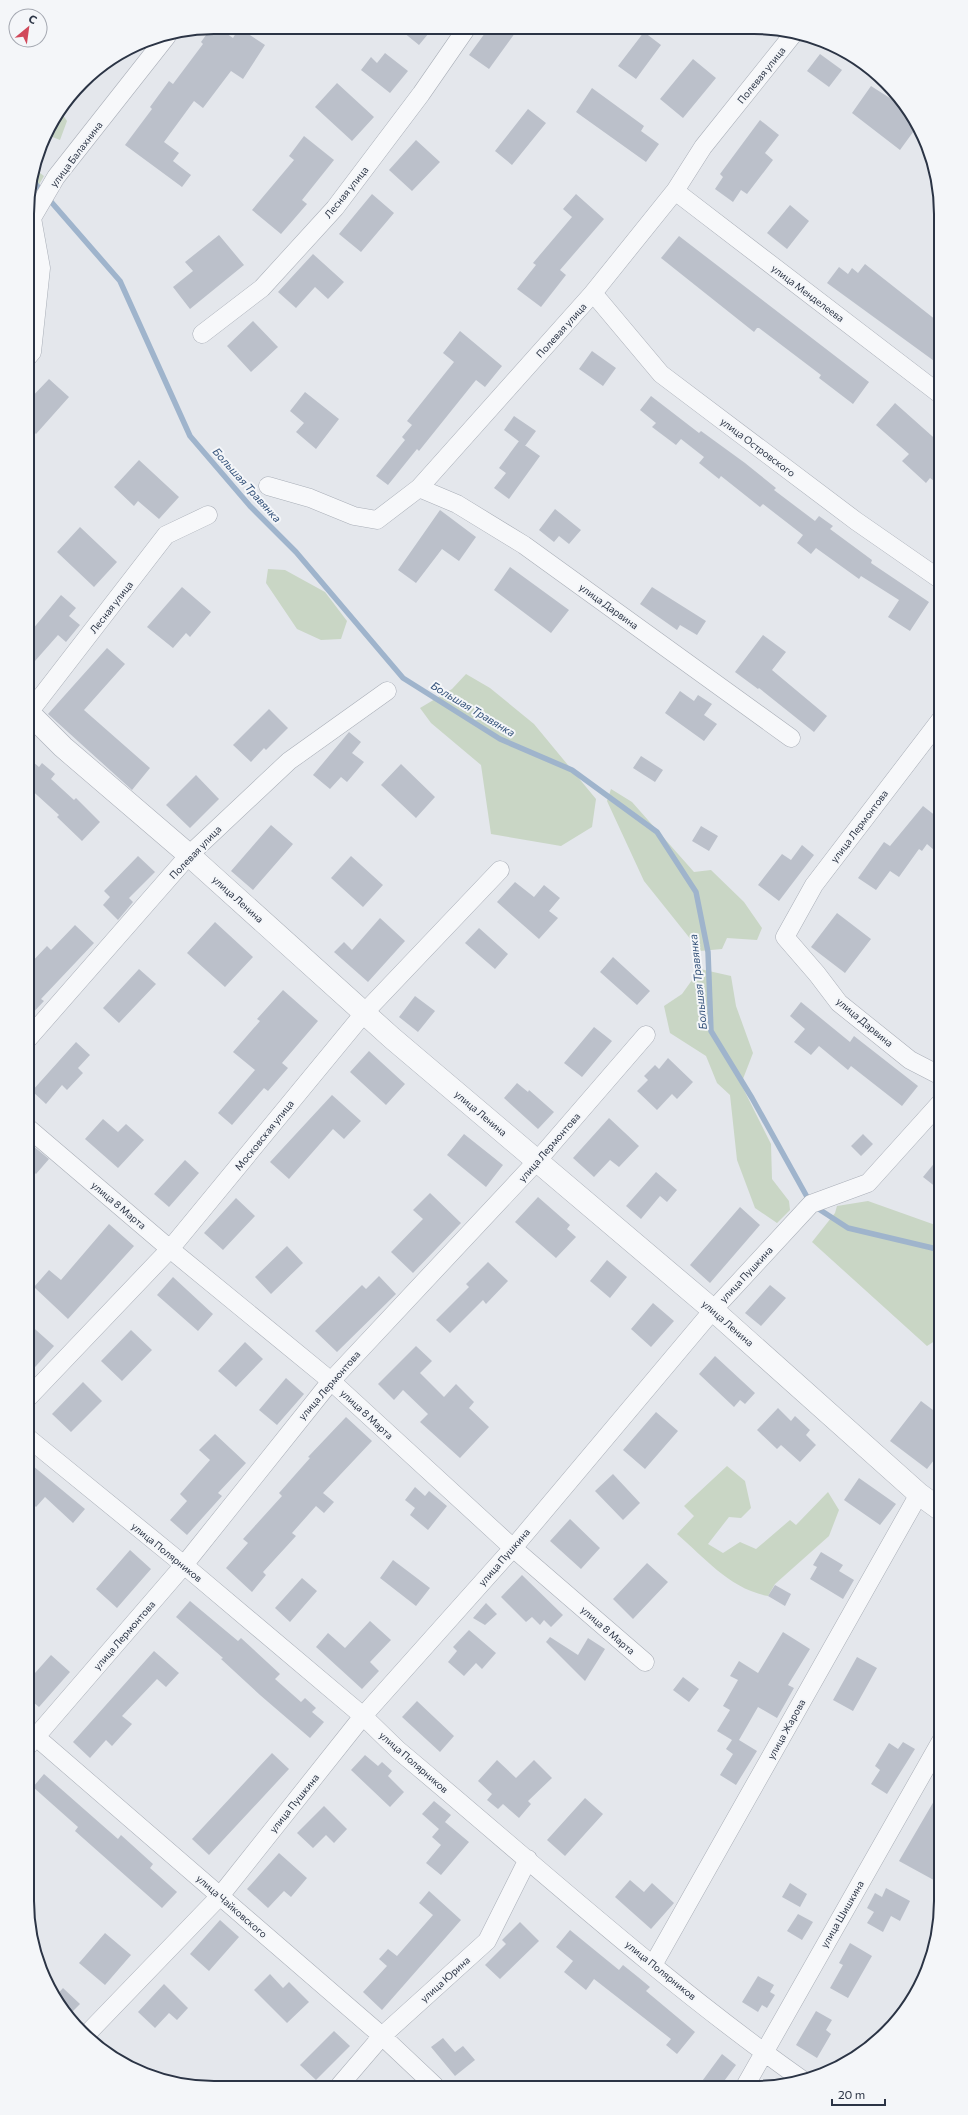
<svg xmlns="http://www.w3.org/2000/svg" width="968" height="2115" viewBox="0 0 968 2115" font-family="Commissioner,sans-serif">
	<style>
		.green { fill: #c9d6c5 }
		.lines { fill: none; stroke-linecap: round; stroke-linejoin: round }
		.stream { stroke: #9fb4cc; stroke-width: 5.5 }
		.building { fill: #bbc0ca }
		.minor-casing { stroke: #a9aeb7; stroke-width: 19 }
		.tertiary-casing { stroke: #a9aeb7; stroke-width: 23 }
		.minor { stroke: #f7f8fa; stroke-width: 18 }
		.tertiary { stroke: #f7f8fa; stroke-width: 22 }
		.labels { text-anchor: middle; stroke-width: 4; stroke-linejoin: round; paint-order: stroke }
		.street-label { font-size: 10px; fill: #2b3445; stroke: #f4f6f9 }
		.water-label { font-size: 11px; font-style: italic; fill: #34527a; stroke: #f4f6f9 }
		.rim { fill: none; stroke: #2b3445; stroke-width: 2 }
	</style>
	<rect width="100%" height="100%" fill="#e4e7ec"/>
	<!-- green -->
	<path class="green" d="M61,112L67,121L60,140L45,134Z
		M36,170L44,176L27,205V202Z
		M268,569L285,570L325,592L347,621L341,639L321,640L297,629L266,583Z
		M466,674L490,688L534,724L596,799L592,827L561,846L491,834L481,765L431,723L420,708L452,689Z
		M611,789L632,802L694,872L711,870L744,902L762,928L757,940L727,938L722,949L700,951L644,881L607,801Z
		M700,969L731,976L736,1006L753,1053L741,1084L771,1144L772,1179L789,1201L790,1210L777,1223L755,1208L737,1160L730,1095L717,1083L706,1056L670,1033L664,1006L682,994Z
		M868,1201L941,1227V1337L927,1346L812,1242L835,1213L837,1206Z
		M727,1466L745,1481L751,1508L741,1518L729,1517L708,1544L723,1553L740,1542L756,1549L790,1520L796,1525L828,1492L839,1510L829,1536L775,1584L768,1596C730,1589 705,1558 677,1534L694,1516L684,1506Z"/>
	<g class="lines">
		<!-- stream -->
		<path class="stream" d="M33,181L120,281L190,436L250,506L296,552L403,678L500,739L572,770L657,832L696,892L708,952L711,1031L752,1098L811,1204L848,1228L941,1250"/>
	</g>
	<!-- building -->
	<path class="building" d="M217,27L233,38L239,28L265,45L243,79L231,71L203,108L194,101L164,142L179,153L173,161L191,175L182,187L125,145L152,109L150,107L169,81L173,84L203,44L201,42L211,28Z
		M398,28H433L419,45Z
		M488,29H518L489,69L469,55Z
		M644,32L661,45L636,79L618,66Z
		M385,53L408,71L390,93L361,70L371,57L377,63Z
		M820,54L842,70L829,87L807,71Z
		M693,59L716,78L683,118L660,99Z
		M337,83L374,117L352,141L315,107Z
		M871,86L910,111L913,117L908,123L916,128L900,150L852,113Z
		M592,88L644,126L641,131L659,144L646,162L576,112Z
		M528,109L546,123L512,165L495,151Z
		M760,120L779,135L765,153L773,160L747,194L741,190L733,202L715,189L723,177L720,174Z
		M304,136L334,160L302,200L307,204L281,234L252,210L294,160L289,156Z
		M416,140L440,162L412,191L389,170Z
		M372,194L394,213L361,252L339,234Z
		M576,194L604,219L560,270L566,275L541,307L517,289L536,265L533,263L572,217L563,209Z
		M790,205L809,221L787,249L767,233Z
		M219,235L244,265L190,309L173,287L193,271L185,262Z
		M679,236L869,382L853,404L819,378L821,375L759,328H757L754,332L661,258Z
		M313,254L344,282L328,299L315,287L296,308L278,292Z
		M865,264L941,324V366L827,283L839,267L848,274L852,268L858,273Z
		M253,321L278,347L251,372L227,346Z
		M460,331L502,366L485,387L476,380L419,451L417,449L388,485L376,476L405,440L402,437L412,425L407,421L454,362L443,353Z
		M592,351L616,368L603,386L579,369Z
		M49,379L69,397L36,434L27,426V402Z
		M305,392L339,419L316,449L296,432L304,423L290,411Z
		M651,396L699,433L701,431L745,463L776,488L774,490L815,521L819,516L833,526L830,529L872,560L871,563L929,602L910,631L888,617L899,600L861,576L859,579L816,548L811,554L797,543L803,535L763,504L760,507L721,476L719,479L699,463L704,457L681,439L676,445L652,427L656,423L640,410Z
		M895,403L941,444V486L930,478L926,483L902,461L909,454L876,425Z
		M514,416L536,431L525,446L504,430Z
		M519,441L540,456L509,499L494,488L506,473L499,468Z
		M139,460L179,497L159,519L138,501L134,506L114,487Z
		M555,509L581,530L569,544L559,536L554,542L539,530Z
		M440,510L476,537L459,561L442,549L416,583L398,570Z
		M80,527L117,562L94,587L57,552Z
		M510,567L569,610L551,633L494,590Z
		M182,587L211,612L190,637L186,633L173,648L147,627Z
		M652,587L706,621L697,635L680,625L677,630L640,604Z
		M61,595L76,608L69,616L80,625L66,642L58,635L27,670V636Z
		M763,635L786,652L772,670L827,716L814,732L759,688L758,689L735,672Z
		M107,648L125,664L84,710L150,768L132,790L48,714Z
		M680,691L694,701L698,695L712,704L704,715L717,724L704,741L665,713Z
		M269,709L288,728L266,750L264,748L251,762L233,745Z
		M349,732L361,742L352,753L364,762L347,782L341,777L330,789L313,775Z
		M641,756L663,770L655,782L633,768Z
		M27,757L39,767L42,763L55,774L51,779L74,800L76,798L100,822L82,841L57,817L59,815L27,786Z
		M401,764L435,797L416,818L381,785Z
		M196,775L219,799L190,828L166,805Z
		M923,806L941,820V843L934,850L927,844L922,851L919,849L899,877L890,871L876,890L858,878L884,842L890,846Z
		M271,825L293,844L253,890L231,871Z
		M701,826L718,836L709,851L692,841Z
		M802,845L814,855L779,901L758,885L782,854L791,860Z
		M138,856L155,872L129,898L133,902L118,920L103,905L110,897L104,891Z
		M351,856L383,885L363,907L331,878Z
		M515,882L534,897L544,885L560,898L549,911L558,918L539,939L497,902Z
		M837,913L871,939L845,973L811,947Z
		M380,918L405,941L368,982L334,952L344,942L352,950Z
		M215,922L253,957L225,987L187,953Z
		M75,925L94,943L41,999L44,1001L27,1019V967L47,946L51,950Z
		M479,928L508,954L495,969L465,943Z
		M613,957L650,991L637,1005L600,972Z
		M139,969L156,984L119,1023L103,1008Z
		M283,990L318,1021L282,1063L288,1068L268,1091L264,1088L232,1125L218,1113L255,1070L233,1052L260,1021L257,1019Z
		M415,996L435,1011L418,1032L399,1017Z
		M801,1002L850,1042L854,1036L918,1086L902,1106L851,1066L848,1070L819,1046L811,1055L794,1042L805,1029L790,1016Z
		M594,1027L612,1041L582,1077L564,1063Z
		M76,1042L90,1055L78,1068L83,1073L67,1090L62,1085L46,1104L32,1091Z
		M369,1051L405,1084L386,1105L350,1072Z
		M668,1058L693,1082L677,1099L672,1094L657,1110L637,1091L648,1080L644,1076L655,1065L659,1069Z
		M517,1083L528,1092L529,1090L554,1112L538,1129L504,1098Z
		M332,1095L361,1121L344,1139L333,1129L289,1179L270,1162Z
		M609,1118L639,1146L619,1167L610,1160L594,1177L573,1158Z
		M103,1119L118,1132L126,1124L144,1140L118,1168L85,1139Z
		M464,1134L503,1165L486,1187L447,1155Z
		M863,1134L873,1144L861,1156L851,1146Z
		M27,1141L49,1159L36,1174L27,1166Z
		M941,1155V1191L923,1177Z
		M185,1160L199,1173L169,1207L154,1194Z
		M656,1172L677,1190L667,1202L660,1196L641,1219L626,1206Z
		M430,1193L461,1223L413,1273L391,1252L423,1219L413,1210Z
		M538,1197L570,1225L567,1229L576,1237L556,1258L515,1222Z
		M236,1198L255,1216L223,1250L204,1233Z
		M740,1207L760,1225L710,1283L690,1265Z
		M109,1224L134,1246L68,1319L34,1287L49,1270L61,1280Z
		M287,1246L303,1263L271,1294L255,1277Z
		M607,1260L627,1277L610,1298L590,1281Z
		M488,1262L508,1281L486,1304L483,1300L450,1333L436,1320L469,1287L466,1284Z
		M379,1276L396,1294L337,1352L315,1331L362,1285L366,1289Z
		M173,1277L213,1314L198,1331L157,1295Z
		M770,1285L786,1298L761,1326L745,1313Z
		M653,1303L674,1321L651,1347L631,1329Z
		M27,1322L54,1346L27,1376Z
		M131,1330L152,1350L122,1381L101,1361Z
		M245,1342L263,1359L236,1387L218,1371Z
		M416,1346L432,1361L420,1373L444,1397L456,1384L474,1402L469,1408L489,1427L460,1458L420,1422L428,1414L403,1390L394,1400L378,1384Z
		M715,1356L755,1393L745,1404L740,1400L734,1407L699,1374Z
		M286,1378L304,1394L277,1425L259,1410Z
		M83,1382L102,1401L71,1432L52,1414Z
		M921,1401L941,1416V1451L927,1469L890,1441Z
		M778,1408L791,1421L795,1416L810,1430L806,1435L816,1445L800,1462L781,1445L777,1449L757,1430Z
		M656,1412L678,1431L645,1469L623,1450Z
		M346,1417L372,1441L323,1493L334,1502L324,1513L316,1506L292,1533L296,1536L263,1572L266,1575L252,1592L226,1568L248,1543L243,1539L282,1496L279,1493L310,1458L308,1457Z
		M215,1434L246,1463L218,1493L222,1496L187,1535L170,1520L187,1501L180,1494L210,1460L199,1450Z
		M27,1461L85,1509L73,1523L45,1497L36,1507L27,1499Z
		M613,1474L640,1503L623,1520L595,1491Z
		M859,1478L896,1504L880,1525L844,1500Z
		M415,1487L425,1496L429,1491L447,1506L428,1530L410,1515L415,1508L405,1500Z
		M570,1519L600,1548L581,1569L550,1541Z
		M130,1550L151,1569L117,1608L96,1589Z
		M821,1552L843,1565L839,1571L854,1580L843,1599L810,1579L817,1567L813,1565Z
		M393,1560L430,1588L416,1606L380,1578Z
		M647,1563L668,1582L633,1619L613,1599Z
		M522,1575L563,1615L551,1627L544,1620L540,1625L532,1617L526,1622L501,1597Z
		M302,1578L317,1591L290,1622L275,1608Z
		M775,1585L791,1594L785,1606L768,1596Z
		M190,1601L238,1641L241,1638L280,1674L275,1679L301,1702L305,1698L316,1708L312,1712L324,1722L310,1738L260,1695L221,1659L223,1658L176,1617Z
		M486,1603L497,1614L485,1625L473,1618Z
		M370,1621L391,1640L370,1662L379,1671L362,1689L316,1647L328,1633L345,1648Z
		M469,1630L496,1653L482,1669L476,1663L464,1676L448,1662L457,1651L453,1647Z
		M783,1632L810,1649L788,1685L794,1688L777,1718L758,1707L739,1740L757,1751L736,1785L720,1775L733,1754L726,1749L732,1740L717,1731L730,1710L723,1706L738,1680L730,1676L739,1661L758,1673Z
		M550,1637L578,1655L588,1638L605,1649L585,1681L546,1642Z
		M154,1651L179,1673L166,1687L157,1679L122,1716L132,1724L112,1746L106,1740L90,1758L73,1742Z
		M51,1655L70,1672L39,1707L27,1697V1682Z
		M857,1657L877,1668L853,1711L833,1700Z
		M683,1677L699,1689L689,1702L673,1690Z
		M417,1701L454,1736L440,1752L402,1717Z
		M903,1742L915,1749L887,1794L871,1784L880,1770L875,1766L889,1743L898,1749Z
		M272,1753L289,1769L209,1855L192,1839Z
		M365,1755L378,1766L382,1762L392,1771L388,1776L404,1792L390,1807L351,1770Z
		M497,1760L516,1778L534,1760L552,1778L528,1801L531,1804L519,1818L503,1804L498,1809L487,1800L492,1794L478,1781Z
		M44,1774L118,1839L121,1835L153,1864L150,1868L177,1892L162,1908L75,1831L78,1827L33,1787Z
		M941,1789V1884L899,1861Z
		M585,1798L603,1814L565,1856L547,1840Z
		M434,1801L451,1815L439,1829L422,1814Z
		M324,1806L347,1829L334,1843L326,1835L313,1848L297,1833Z
		M445,1822L469,1842L441,1875L426,1863L441,1845L432,1837Z
		M279,1853L307,1878L291,1897L284,1891L268,1908L247,1889Z
		M630,1880L644,1892L652,1883L674,1903L651,1929L615,1897Z
		M790,1883L807,1894L800,1907L782,1897Z
		M886,1888L910,1901L900,1921L891,1916L883,1932L867,1923L874,1912L867,1908L875,1893L882,1897Z
		M429,1891L461,1920L382,2010L363,1992L387,1966L379,1959L388,1949L397,1956L433,1915L419,1903Z
		M798,1914L813,1922L802,1940L787,1931Z
		M220,1920L239,1937L209,1971L190,1954Z
		M520,1922L539,1941L500,1979L485,1965L506,1944L502,1940Z
		M570,1930L619,1970L623,1965L638,1977L650,1987L646,1991L695,2032L677,2054L666,2045L671,2039L594,1979L586,1990L564,1972L573,1961L556,1947Z
		M105,1933L131,1955L105,1985L79,1963Z
		M850,1943L872,1956L848,1998L830,1988L843,1965L839,1963Z
		M270,1974L283,1988L289,1982L309,2002L287,2023L254,1990Z
		M758,1976L774,1985L770,1992L775,1995L767,2008L762,2005L758,2012L742,2002Z
		M164,1984L188,2008L177,2020L169,2013L155,2028L138,2012Z
		M63,1988L80,2004L68,2016L58,2005L55,1997Z
		M816,2011L832,2020L826,2030L831,2034L817,2058L796,2045Z
		M334,2031L350,2046L316,2080L300,2065Z
		M443,2038L455,2052L463,2046L475,2060L455,2076L431,2047Z
		M722,2054L736,2065L719,2088H697Z"/>
	<g class="lines">
		<defs>
			<path id="minor" d="M675,191L941,395
				M593,293L661,374L856,521L941,580
				M202,334L262,288L335,208L421,94L466,29
				M27,358L32,352L41,268L32,218L56,177L167,36
				M268,486L310,498L354,516L377,520L419,488L593,293L675,191L703,147L795,32
				M419,488L457,504L524,545L791,738
				M27,715L166,535L208,515
				M27,1040L189,855L289,761L387,691
				M941,1076L910,1060L839,1003L817,974L785,937L814,885L941,719
				M27,1127L170,1249L331,1381L513,1548L645,1662
				M27,1399L170,1249L365,1012L500,870
				M27,1437L184,1565L363,1716L398,1750C532,1862 662,1981 804,2081
				M28,1730L382,2036L435,2086
				M27,1747L184,1565L331,1381L537,1161L646,1035
				M653,1965L919,1494
				M85,2036L220,1896L363,1716L513,1548L713,1310L811,1204L868,1183L941,1102
				M340,2085L382,2036L487,1941L528,1859
				M744,2088L941,1741"/>
			<path id="tertiary" d="M27,711L63,747L189,855L392,1038L713,1310L919,1494L941,1510"/>
		</defs>
		<!-- minor casing -->
		<use href="#minor" class="minor-casing"/>
		<!-- tertiary casing -->
		<use href="#tertiary" class="tertiary-casing"/>
		<!-- minor -->
		<use href="#minor" class="minor"/>
		<!-- tertiary -->
		<use href="#tertiary" class="tertiary"/>
	</g>
	<g class="labels">
		<!-- street labels -->
		<g class="street-label">
			<text transform="translate(761 75) rotate(-51)" y="4">Полевая улица</text>
			<text transform="translate(76 154) rotate(-53)" y="4">улица Балахнина</text>
			<text transform="translate(346 192) rotate(-51)" y="4">Лесная улица</text>
			<text transform="translate(808 293) rotate(37)" y="4">улица Менделеева</text>
			<text transform="translate(561 330) rotate(-48)" y="4">Полевая улица</text>
			<text transform="translate(758 447) rotate(37)" y="4">улица Островского</text>
			<text transform="translate(609 606) rotate(36)" y="4">улица Дарвина</text>
			<text transform="translate(111 607) rotate(-52)" y="4">Лесная улица</text>
			<text transform="translate(859 826) rotate(-53)" y="4">улица Лермонтова</text>
			<text transform="translate(195 852) rotate(-46)" y="4">Полевая улица</text>
			<text transform="translate(238 899) rotate(42)" y="4">улица Ленина</text>
			<text transform="translate(865 1022) rotate(40)" y="4">улица Дарвина</text>
			<text transform="translate(481 1113) rotate(40)" y="4">улица Ленина</text>
			<text transform="translate(264 1135) rotate(-51)" y="4">Московская улица</text>
			<text transform="translate(549 1147) rotate(-49)" y="4">улица Лермонтова</text>
			<text transform="translate(119 1205) rotate(40)" y="4">улица 8 Марта</text>
			<text transform="translate(746 1274) rotate(-47)" y="4">улица Пушкина</text>
			<text transform="translate(728 1323) rotate(41)" y="4">улица Ленина</text>
			<text transform="translate(329 1385) rotate(-49)" y="4">улица Лермонтова</text>
			<text transform="translate(367 1414) rotate(43)" y="4">улица 8 Марта</text>
			<text transform="translate(167 1552) rotate(39)" y="4">улица Полярников</text>
			<text transform="translate(504 1557) rotate(-49)" y="4">улица Пушкина</text>
			<text transform="translate(608 1630) rotate(41)" y="4">улица 8 Марта</text>
			<text transform="translate(124 1635) rotate(-49)" y="4">улица Лермонтова</text>
			<text transform="translate(786 1729) rotate(-61)" y="4">улица Жарова</text>
			<text transform="translate(414 1762) rotate(41)" y="4">улица Полярников</text>
			<text transform="translate(294 1803) rotate(-51)" y="4">улица Пушкина</text>
			<text transform="translate(232 1906) rotate(41)" y="4">улица Чайковского</text>
			<text transform="translate(842 1914) rotate(-60)" y="4">улица Шишкина</text>
			<text transform="translate(661 1970) rotate(39)" y="4">улица Полярников</text>
			<text transform="translate(445 1979) rotate(-42)" y="4">улица Юрина</text>
		</g>
		<!-- water labels -->
		<g class="water-label">
			<text transform="translate(247 485) rotate(48)" y="4">Большая Травянка</text>
			<text transform="translate(473 709) rotate(31)" y="4">Большая Травянка</text>
			<text transform="translate(698 982) rotate(-96)" y="4">Большая Травянка</text>
		</g>
	</g>
	<!-- crop -->
	<path d="M0 0H968V2115H0ZM214 34H754A180 180 0 0 1 934 214V1901A180 180 0 0 1 754 2081H214A180 180 0 0 1 34 1901V214A180 180 0 0 1 214 34Z" fill="#f4f6f9" fill-rule="evenodd"/>
	<path class="rim" d="M214 34H754A180 180 0 0 1 934 214V1901A180 180 0 0 1 754 2081H214A180 180 0 0 1 34 1901V214A180 180 0 0 1 214 34Z"/>
	<!-- north arrow -->
	<g transform="translate(28 28) rotate(29)"><circle r="19" fill="#f4f6f9" stroke="#a4a8b1"/>
	<path d="M0-3L7 15L0 10L-7 15Z" fill="#d1495b"/>
	<text y="-6" font-size="11" font-weight="bold" text-anchor="middle" fill="#2b3445">С</text>
	</g>
	<!-- scale -->
	<path d="M832 2099v6h53v-6" fill="none" stroke="#2b3445" stroke-width="2"/>
	<text x="838" y="2099" font-size="12" fill="#2b3445" stroke="#f4f6f9" stroke-width="3" paint-order="stroke">20 m</text>
</svg>
